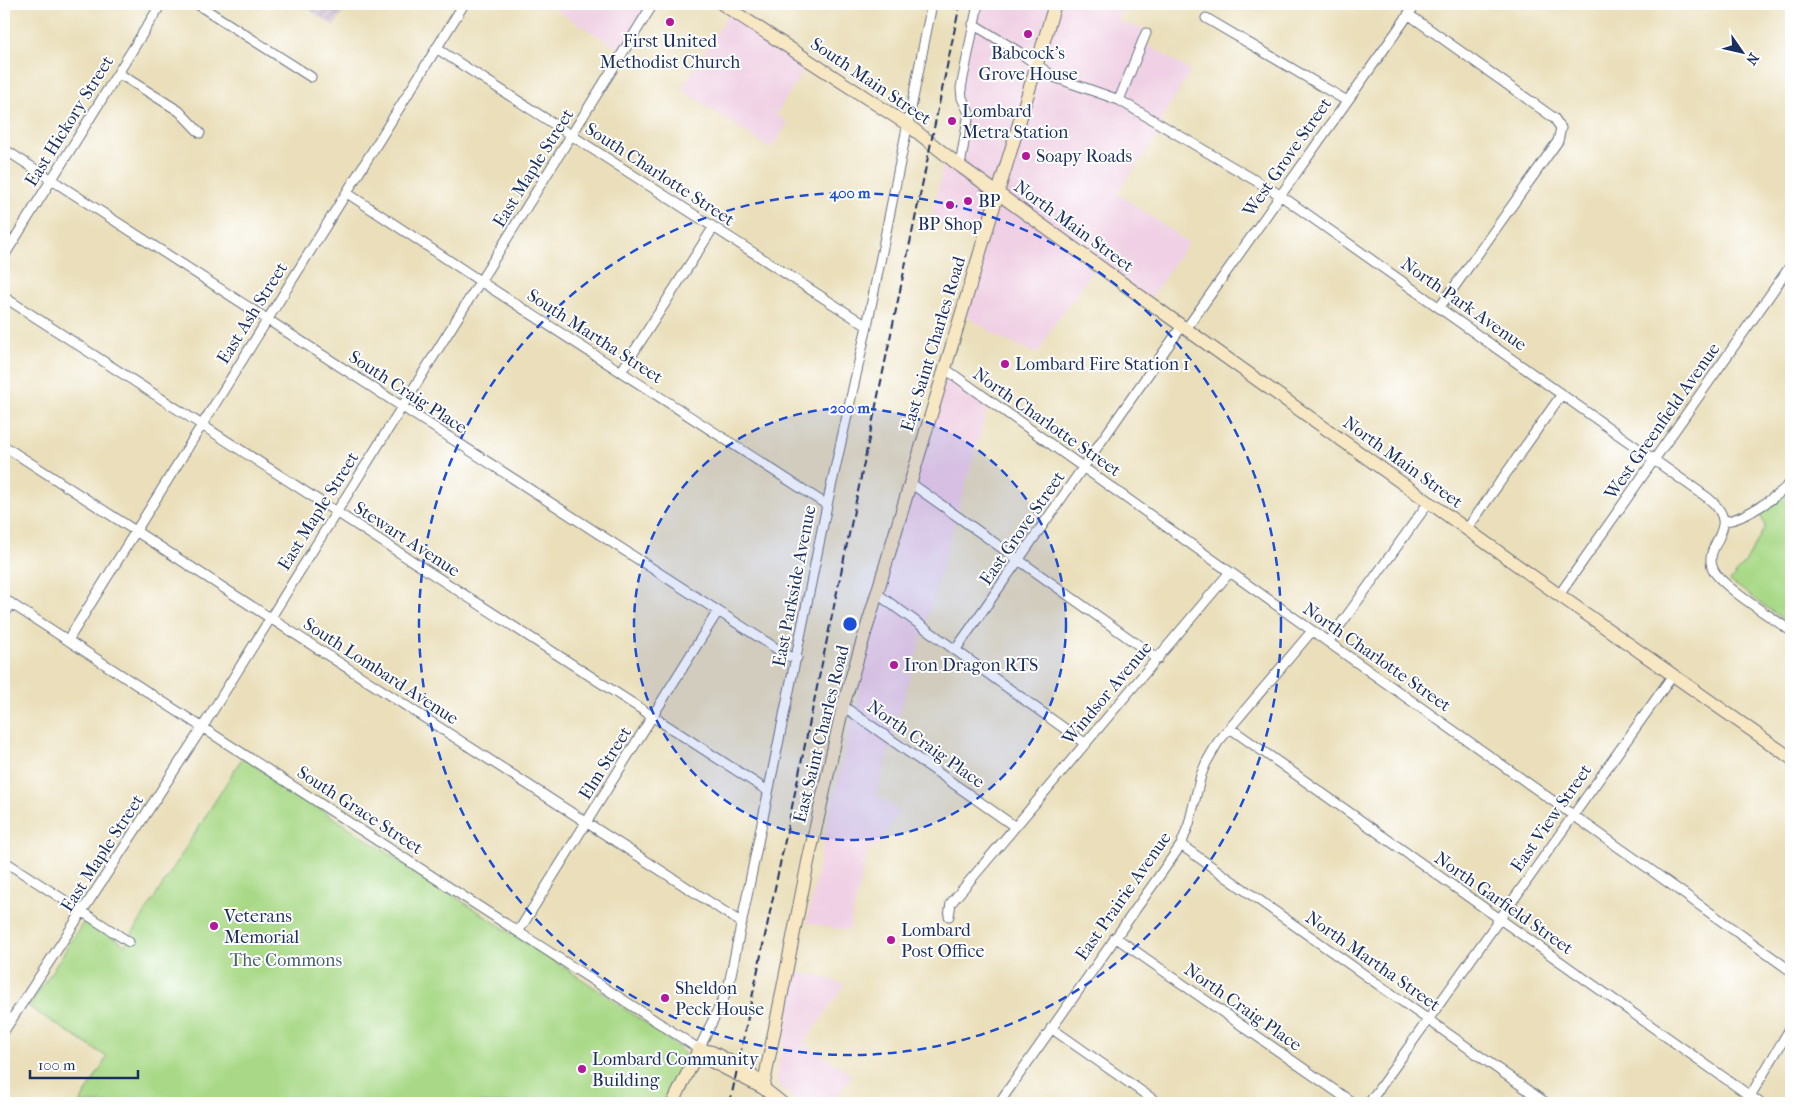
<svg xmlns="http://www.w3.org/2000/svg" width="1795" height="1107" viewBox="0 0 1795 1107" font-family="'IM FELL French Canon',serif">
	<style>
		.built { fill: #f0d0e4 }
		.industrial { fill: url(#industrial-furrows) }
		.green { fill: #a9d987; stroke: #628472 }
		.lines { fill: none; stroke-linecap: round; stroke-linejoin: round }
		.street-casing { stroke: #636d7e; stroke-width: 11 }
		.secondary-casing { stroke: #636d7e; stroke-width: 14 }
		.street { stroke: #fff; stroke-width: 9 }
		.secondary { stroke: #f8e7c3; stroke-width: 12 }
		.rail { stroke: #1b2f5e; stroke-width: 2; stroke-dasharray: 8 4; stroke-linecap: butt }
		.ring { fill: none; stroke: #1d4ed8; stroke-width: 2.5; stroke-dasharray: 9 6 }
		.poi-dot { fill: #b5179e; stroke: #fff; stroke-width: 2 }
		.labels { text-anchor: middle; stroke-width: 4; stroke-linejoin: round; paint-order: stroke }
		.poi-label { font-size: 18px; fill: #1b2f5e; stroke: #fff; text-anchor: start }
		.street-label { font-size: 18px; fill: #1b2f5e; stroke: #fff }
		.park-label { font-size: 18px; fill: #46626a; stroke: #fff }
		.centre { fill: #1d4ed8; stroke: #fff; stroke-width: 2.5 }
		.ring-label { font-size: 15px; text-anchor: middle; font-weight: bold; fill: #1d4ed8; stroke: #fff; stroke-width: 4; stroke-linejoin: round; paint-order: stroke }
	</style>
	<defs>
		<pattern id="industrial-furrows" width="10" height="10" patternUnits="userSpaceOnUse" patternTransform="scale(1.25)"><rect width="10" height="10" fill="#cebed1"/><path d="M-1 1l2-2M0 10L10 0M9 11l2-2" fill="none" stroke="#a69bad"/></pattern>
	</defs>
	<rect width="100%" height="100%" fill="#fff"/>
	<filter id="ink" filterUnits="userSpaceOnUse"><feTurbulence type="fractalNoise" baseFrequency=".02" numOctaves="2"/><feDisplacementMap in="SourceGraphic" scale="10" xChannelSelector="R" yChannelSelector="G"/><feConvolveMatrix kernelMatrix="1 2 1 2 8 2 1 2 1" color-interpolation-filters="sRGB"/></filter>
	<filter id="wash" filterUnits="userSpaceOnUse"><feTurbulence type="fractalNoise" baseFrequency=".0096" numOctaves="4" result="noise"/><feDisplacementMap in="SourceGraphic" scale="20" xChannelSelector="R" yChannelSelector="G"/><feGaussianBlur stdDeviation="1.12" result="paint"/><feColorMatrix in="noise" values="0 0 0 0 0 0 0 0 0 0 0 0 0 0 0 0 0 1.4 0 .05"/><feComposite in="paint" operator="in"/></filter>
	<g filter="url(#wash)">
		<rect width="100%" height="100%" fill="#eadfba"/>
		<!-- built -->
		<path class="built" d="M558,4H650L621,50L554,9Z
			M976,4H1042L1052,7L996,189L954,159L964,124L965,113L957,97Z
			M1059,4H1123L1118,22L1151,31L1145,43L1191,71L1161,120L1163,128L1117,193L1189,243L1146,304L1095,268L1050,331L1038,354L1000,338L964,314Z
			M730,12L807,65L777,113V115L788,123L771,149L681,89Z
			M945,158L993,194L983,230L931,221Z
			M946,374L989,404L876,795L899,812L875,849L869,845L849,931L807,923L829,817L857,701L879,592Z
			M797,972L823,977L845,985L804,1043L852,1075L831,1103H800L775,1082Z"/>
		<!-- industrial -->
		<path class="industrial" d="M300,4H348L334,26Z"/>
		<!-- green -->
		<path class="green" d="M1791,488V625L1730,581L1745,563L1765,527L1759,510Z
			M242,758L600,991L677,1046L684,1053L685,1060L665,1103H80L107,1057L29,1007L83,923L88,921L125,945Z"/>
	</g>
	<g filter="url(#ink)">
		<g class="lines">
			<defs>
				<path id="street" d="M197,4L311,77
					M1408,14L1554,118L1561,128L1558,141L1440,307
					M1206,18L1347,101
					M973,24L1019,52L1054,77L1119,100L1280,195L1708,498C1746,529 1699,544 1714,571C1724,588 1773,618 1791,631
					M436,48L867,326
					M118,73L179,111L200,133
					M1119,100L1146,33
					M4,149L718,611L788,656L797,658
					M960,166L969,113L962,98L961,88L978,4
					M347,193L480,281L827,505
					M4,256L161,4
					M4,297L768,791
					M1186,329L1416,4
					M944,368L1328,642L1648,868L1791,971
					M621,372L713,228
					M4,446L742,923
					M909,482L1158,659
					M1724,521C1742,521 1779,496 1791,482
					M1467,529L1562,394
					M876,593L1086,744
					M1559,595L1791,265
					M4,599L699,1049L728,989L827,505L867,326L932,4
					M4,616L11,603
					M68,640L464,4
					M1328,642L1429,502
					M956,649L1182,326
					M843,706L1014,826
					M1230,728L1760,1103
					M1181,845L1546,1103
					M4,861L129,942
					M949,916L951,903L1230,572
					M518,932L718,611
					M1115,937L1353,1103
					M1051,1028L1158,1103
					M4,1031L202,728L653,4
					M999,1103L1181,845L1189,824L1201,775L1206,763L1218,742L1312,631
					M1369,1103L1673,675
					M1746,1103L1791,1027"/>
				<path id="secondary" d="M722,4L908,125L960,166L1186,329L1559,595L1791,758
					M699,1049L709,1060L763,1088L782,1103
					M699,1049L712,1052L750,1072L761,1086
					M763,1088L808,862L843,706L1055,4
					M673,1103L699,1049"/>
			</defs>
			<!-- street casing -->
			<use href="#street" class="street-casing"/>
			<!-- secondary casing -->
			<use href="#secondary" class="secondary-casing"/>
			<!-- street -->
			<use href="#street" class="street"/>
			<!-- secondary -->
			<use href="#secondary" class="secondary"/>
			<!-- rail -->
			<path class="rail" d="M730,1103L960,4"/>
		</g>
	</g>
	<!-- distance rings -->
	<circle cx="850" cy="624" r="216" fill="#1d4ed8" fill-opacity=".12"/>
	<g class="ring">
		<circle cx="850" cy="624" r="216"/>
		<circle cx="850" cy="624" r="431"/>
	</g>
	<!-- markers -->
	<g class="poi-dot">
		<circle cx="670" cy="22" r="5"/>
		<circle cx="1028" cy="34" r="5"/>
		<circle cx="952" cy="121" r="5"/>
		<circle cx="1026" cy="156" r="5"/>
		<circle cx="968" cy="201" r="5"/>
		<circle cx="950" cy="205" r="5"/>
		<circle cx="1005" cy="364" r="5"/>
		<circle cx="894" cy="665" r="5"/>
		<circle cx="214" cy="926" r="5"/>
		<circle cx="891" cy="940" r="5"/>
		<circle cx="665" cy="998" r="5"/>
		<circle cx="582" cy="1069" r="5"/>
	</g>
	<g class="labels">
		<!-- poi labels -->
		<g class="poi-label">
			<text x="670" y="47" text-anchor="middle">First United<tspan x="670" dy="21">Methodist Church</tspan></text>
			<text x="1028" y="59" text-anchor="middle">Babcock's<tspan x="1028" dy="21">Grove House</tspan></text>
			<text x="962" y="117">Lombard<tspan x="962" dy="21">Metra Station</tspan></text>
			<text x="1036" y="162">Soapy Roads</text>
			<text x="978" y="207">BP</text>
			<text x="950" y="230" text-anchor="middle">BP Shop</text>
			<text x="1015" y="370">Lombard Fire Station 1</text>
			<text x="904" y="671">Iron Dragon RTS</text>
			<text x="224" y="922">Veterans<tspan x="224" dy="21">Memorial</tspan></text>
			<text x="901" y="936">Lombard<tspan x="901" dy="21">Post Office</tspan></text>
			<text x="675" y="994">Sheldon<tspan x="675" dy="21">Peck House</tspan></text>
			<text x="592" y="1065">Lombard Community<tspan x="592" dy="21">Building</tspan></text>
		</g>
		<!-- street labels -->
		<g class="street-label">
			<text transform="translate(871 81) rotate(34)" y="6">South Main Street</text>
			<text transform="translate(69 121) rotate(-58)" y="6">East Hickory Street</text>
			<text transform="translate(1287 157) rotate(-55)" y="6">West Grove Street</text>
			<text transform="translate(533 168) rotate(-58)" y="6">East Maple Street</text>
			<text transform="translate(660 174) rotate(33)" y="6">South Charlotte Street</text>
			<text transform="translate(1074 226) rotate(36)" y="6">North Main Street</text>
			<text transform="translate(1464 304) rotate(35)" y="6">North Park Avenue</text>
			<text transform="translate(252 313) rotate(-58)" y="6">East Ash Street</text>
			<text transform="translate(595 336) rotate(33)" y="6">South Martha Street</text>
			<text transform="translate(933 344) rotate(-73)" y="6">East Saint Charles Road</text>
			<text transform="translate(408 392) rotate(33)" y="6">South Craig Place</text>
			<text transform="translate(1662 421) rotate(-55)" y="6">West Greenfield Avenue</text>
			<text transform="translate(1047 422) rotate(35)" y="6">North Charlotte Street</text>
			<text transform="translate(1403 462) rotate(36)" y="6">North Main Street</text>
			<text transform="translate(318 511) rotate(-58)" y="6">East Maple Street</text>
			<text transform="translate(1022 528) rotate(-55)" y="6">East Grove Street</text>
			<text transform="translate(407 539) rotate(33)" y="6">Stewart Avenue</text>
			<text transform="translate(794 586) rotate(-79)" y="6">East Parkside Avenue</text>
			<text transform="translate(1377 657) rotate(35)" y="6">North Charlotte Street</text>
			<text transform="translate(381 671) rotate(33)" y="6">South Lombard Avenue</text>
			<text transform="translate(1107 693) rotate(-50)" y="6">Windsor Avenue</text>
			<text transform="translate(821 734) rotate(-76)" y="6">East Saint Charles Road</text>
			<text transform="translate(926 744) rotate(35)" y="6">North Craig Place</text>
			<text transform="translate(605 763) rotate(-58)" y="6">Elm Street</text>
			<text transform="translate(360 810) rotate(33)" y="6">South Grace Street</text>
			<text transform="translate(1551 818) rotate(-55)" y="6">East View Street</text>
			<text transform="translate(102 853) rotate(-57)" y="6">East Maple Street</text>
			<text transform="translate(1123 896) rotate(-55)" y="6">East Prairie Avenue</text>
			<text transform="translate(1504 903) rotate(35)" y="6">North Garfield Street</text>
			<text transform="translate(1373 961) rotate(35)" y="6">North Martha Street</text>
			<text transform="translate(1243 1007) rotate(35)" y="6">North Craig Place</text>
		</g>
		<!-- park labels -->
		<g class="park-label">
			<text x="286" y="966">The Commons</text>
		</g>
	</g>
	<circle cx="850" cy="624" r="8" class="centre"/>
	<g class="ring-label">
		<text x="850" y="198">400 m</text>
		<text x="850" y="413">200 m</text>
	</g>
	<!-- margin -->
	<rect width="1795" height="1107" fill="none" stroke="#fff" stroke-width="20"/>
	<!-- north arrow -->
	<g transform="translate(1742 52) rotate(124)" stroke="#ffffff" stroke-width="4" paint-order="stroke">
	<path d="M0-4L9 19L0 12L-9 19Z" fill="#1b2f5e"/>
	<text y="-8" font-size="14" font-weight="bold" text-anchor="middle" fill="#1b2f5e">N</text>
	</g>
	<!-- scale -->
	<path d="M30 1070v8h108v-8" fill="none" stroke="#1b2f5e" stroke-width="2.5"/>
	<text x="38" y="1070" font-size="15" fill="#1b2f5e" stroke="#ffffff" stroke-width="4" paint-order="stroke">100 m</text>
</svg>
